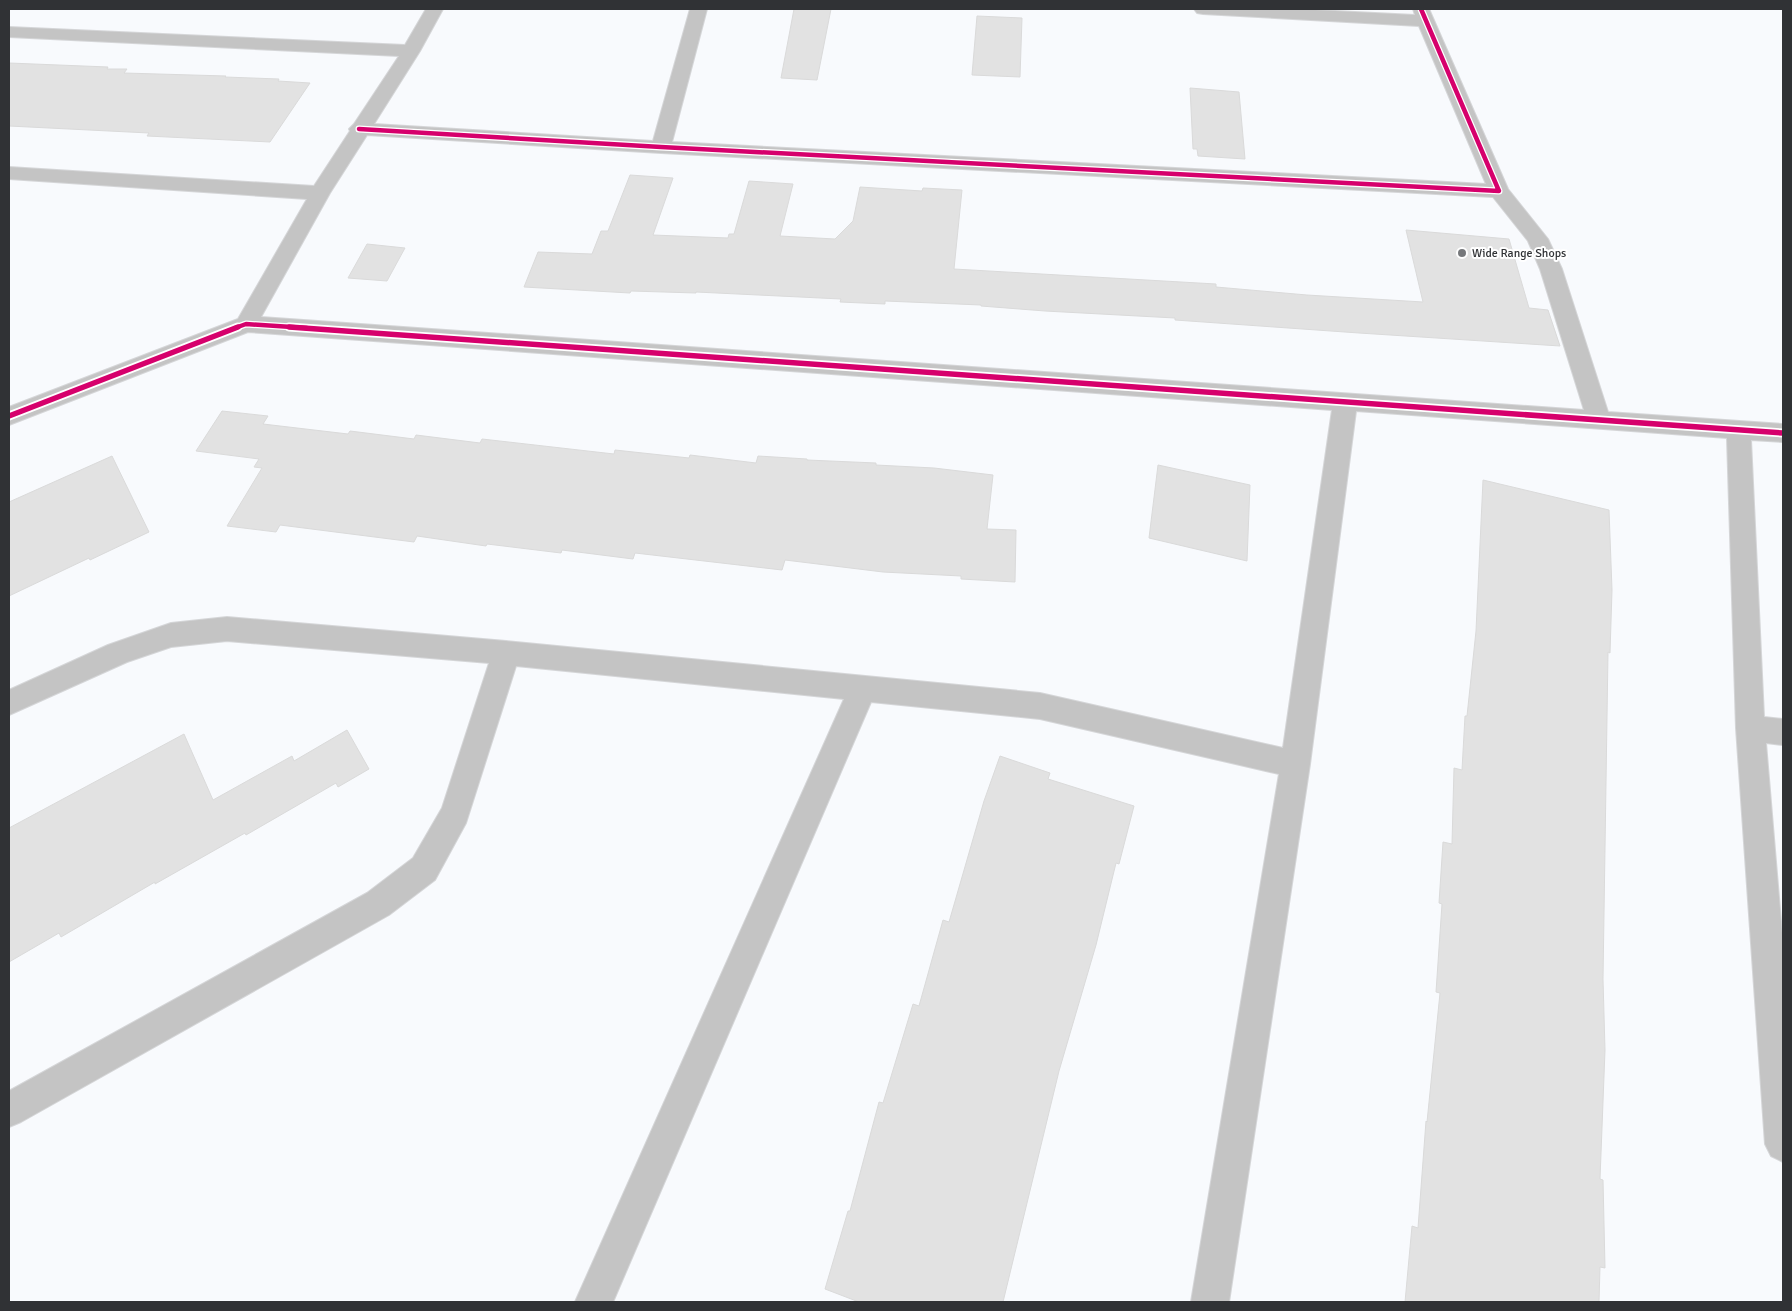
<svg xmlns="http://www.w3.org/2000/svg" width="1792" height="1311" viewBox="0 0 1792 1311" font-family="Signika,sans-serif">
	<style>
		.building { fill: #e2e2e2; stroke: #dadada }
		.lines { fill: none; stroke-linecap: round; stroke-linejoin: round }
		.minor-casing { stroke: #d5d6d8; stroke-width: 2 }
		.minor { fill: #c4c4c4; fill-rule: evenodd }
		.cycleway-far1-casing { stroke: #fff; stroke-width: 7 }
		.cycleway-casing { stroke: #fff; stroke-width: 9 }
		.cycleway-far1 { stroke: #d6006c; stroke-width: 4.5 }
		.cycleway { stroke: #d6006c; stroke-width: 5.5 }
		.poi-dot { fill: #76787b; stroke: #fff; stroke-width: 2 }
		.labels { text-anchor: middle; stroke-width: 4; stroke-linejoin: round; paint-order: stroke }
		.far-poi-label { font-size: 12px; fill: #303235; stroke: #fff; text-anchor: start }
	</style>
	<rect width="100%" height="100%" fill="#f8fafd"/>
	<!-- building -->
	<path class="building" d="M794,9H831L817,80L781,78Z
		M977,16L1022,18L1020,77L972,75Z
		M9,63L108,67L107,69H127L124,73L226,76L225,77L279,79L278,81L310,83L270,142L147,136L149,133L9,126Z
		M1190,88L1239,92L1245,159L1198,156L1197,149H1193Z
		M630,175L673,178L653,235L728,238L729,234H734L749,181L793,184L780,236L835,239L853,221L860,187L922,191L923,188L962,190L954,269L1216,284V287L1307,295L1423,302L1406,230L1509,239L1529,308L1548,310L1560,346L1359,333L1175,320V318L1045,311L981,306V305L885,301V304L840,302L841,299L696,292V293L631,291L630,293L524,287L538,252L592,254L601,231H608Z
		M367,244L405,248L387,281L348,278Z
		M222,411L268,416L263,424L348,434L350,431L414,439L416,435L480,443L482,439L614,454L615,450L689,458L690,455L756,463L758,456L807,459V460L876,463V465L934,468L993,475L987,529L1016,530L1015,582L961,579V576L883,572L785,560L782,570L635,553L633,559L562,550L561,553L487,544L486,546L417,536L414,542L280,525L276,532L227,526L262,468L254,467L259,459L196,451Z
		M112,456L149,532L90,560L89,558L9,596V502Z
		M1158,465L1250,485L1247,561L1149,538Z
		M1483,480L1609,510L1612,590L1610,653L1608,652L1603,979L1605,1050L1600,1179L1603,1180L1605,1268L1600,1267L1599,1302H1405L1412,1226L1418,1228L1426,1121L1427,1122L1440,993L1436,992L1442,904L1439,903L1443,842L1452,844L1454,768L1462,770L1465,716H1467L1476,631Z
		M347,730L369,769L338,787L336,783L246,835L245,833L155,884V882L61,937L59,933L9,962V828L184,734L213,800L292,756L294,761Z
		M1000,756L1050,773L1048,779L1134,806L1119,864L1116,863L1096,945L1059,1071L1003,1302H859L825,1289L848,1211H850L879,1102L883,1103L913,1004L919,1006L943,920L949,922L984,801Z"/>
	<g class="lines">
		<defs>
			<path id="minor" d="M426,9H443L420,51L374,124L653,141L690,9H707L672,142L1486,184L1419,26L1203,14L1197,13L1194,9H1295L1415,15L1413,9H1429L1508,189L1548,239L1562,269L1608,412L1783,424V442L1751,440L1764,717L1783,719V745L1766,743L1783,945V1162L1771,1156L1765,1144L1736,728L1727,438L1356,411L1310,764L1229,1302H1191L1279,774L1040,719L871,702L613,1302H575L844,699L516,666L466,823L435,880L389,915L21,1122L9,1127V1091L367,893L413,858L442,808L489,663L227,641L171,647L127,662L9,715V690L108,645L171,623L227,617L506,641L1040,693L1283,748L1332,410L248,332L9,425V407L238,319L307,199L9,179V167L314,186L350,131L349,129L354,124L399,56L9,37V27L405,45ZM367,135L661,153L1493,197L1528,241L1540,269L1584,410L261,317L330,193Z"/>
		</defs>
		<!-- minor casing -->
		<use href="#minor" class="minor-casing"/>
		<!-- minor -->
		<use href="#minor" class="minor"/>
		<defs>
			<path id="cycleway-far1" d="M359,129L661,147L1499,191L1421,9
				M235,328L246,324L307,328"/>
			<path id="cycleway" d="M289,327L1783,433
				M9,416L238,327"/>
		</defs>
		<!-- cycleway-far1 casing -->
		<use href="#cycleway-far1" class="cycleway-far1-casing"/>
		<!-- cycleway casing -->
		<use href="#cycleway" class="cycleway-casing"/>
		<!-- cycleway-far1 -->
		<use href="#cycleway-far1" class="cycleway-far1"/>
		<!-- cycleway -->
		<use href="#cycleway" class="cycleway"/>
	</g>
	<!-- markers -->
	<circle class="poi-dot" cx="1462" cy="253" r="5"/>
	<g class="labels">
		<!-- far-poi labels -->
		<g class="far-poi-label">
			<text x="1472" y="257">Wide Range Shops</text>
		</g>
	</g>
	<!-- border -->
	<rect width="1792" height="1311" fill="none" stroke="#303235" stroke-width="20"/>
</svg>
